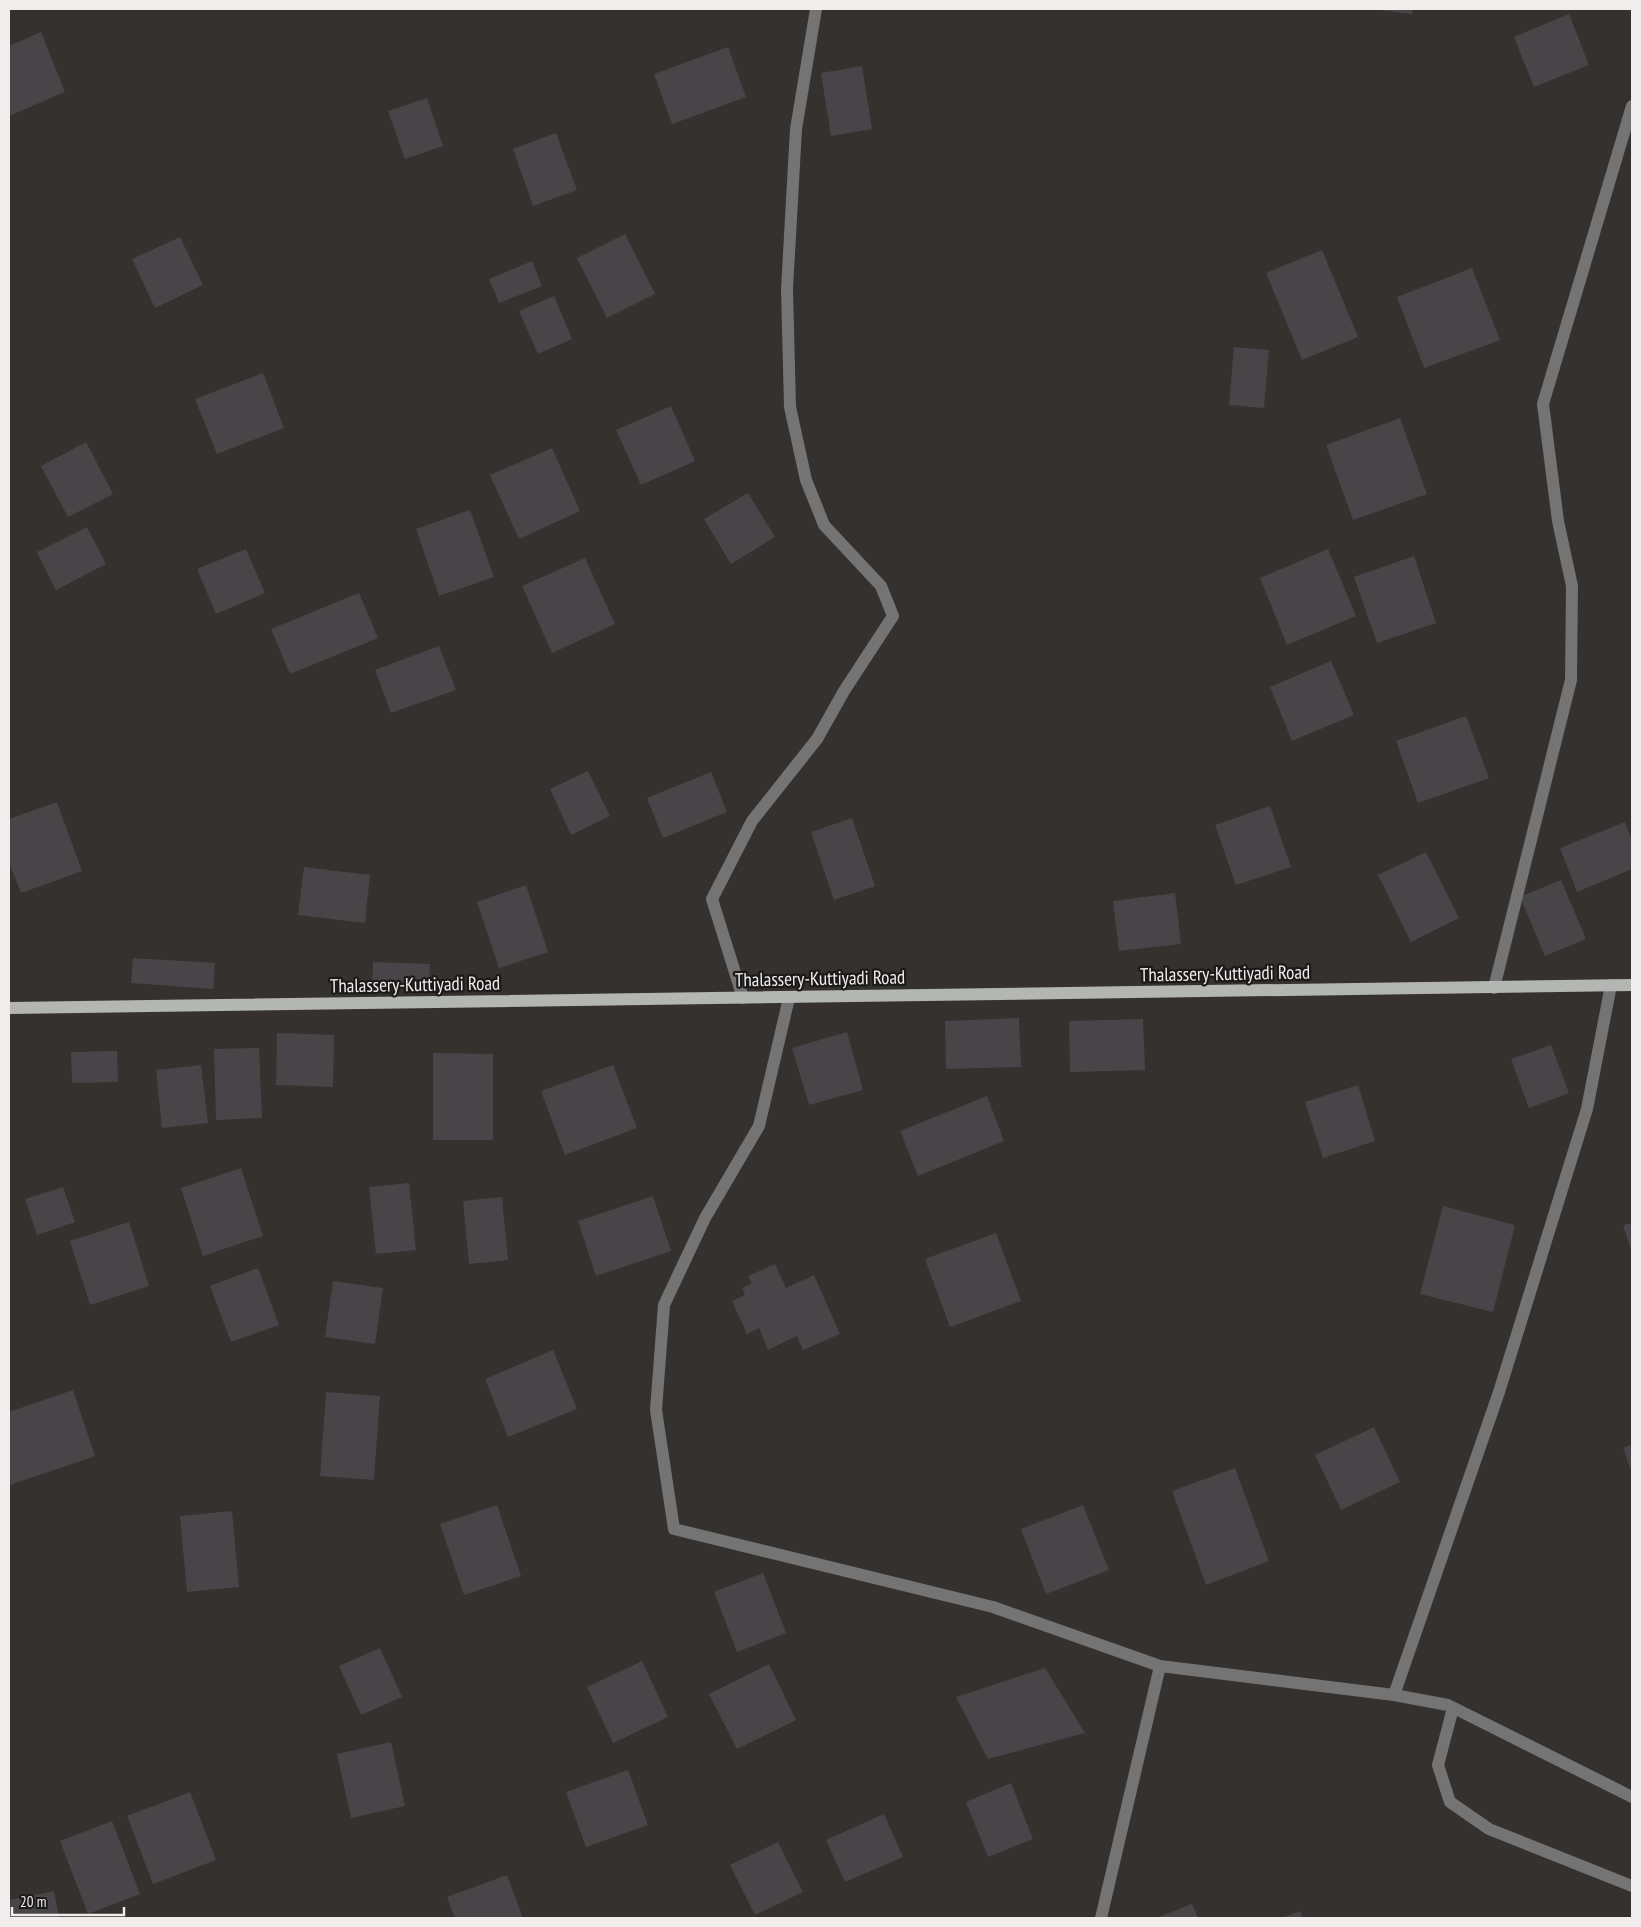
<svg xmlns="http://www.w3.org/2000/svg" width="1641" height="1927" viewBox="0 0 1641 1927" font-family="'PT Sans Narrow',sans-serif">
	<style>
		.building { fill: #484548 }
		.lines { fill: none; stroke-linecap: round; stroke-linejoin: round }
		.minor { stroke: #737473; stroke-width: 12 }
		.major { stroke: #b3b6b3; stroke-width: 12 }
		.labels { text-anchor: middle; stroke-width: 4.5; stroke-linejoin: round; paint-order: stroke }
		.street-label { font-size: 19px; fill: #f0edec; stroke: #1b1a19 }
	</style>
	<rect width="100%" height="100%" fill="#35312f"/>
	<!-- building -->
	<path class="building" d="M1371,9H1413L1412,14Z
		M1569,14L1589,65L1534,87L1514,37Z
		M41,32L65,92L9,116V46Z
		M728,47L746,97L672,124L654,74Z
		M862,66L872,129L831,136L821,73Z
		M427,98L443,146L405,159L388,111Z
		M556,133L577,190L533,206L513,149Z
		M625,234L655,294L607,318L577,258Z
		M180,237L203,285L155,308L132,259Z
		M1322,250L1358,337L1302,360L1266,273Z
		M532,261L542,286L499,303L489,279Z
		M1472,268L1500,340L1424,368L1397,297Z
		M554,296L572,339L538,354L519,311Z
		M1234,347L1269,350L1264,408L1229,405Z
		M263,373L284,428L217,454L195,399Z
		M671,406L695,461L641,485L616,430Z
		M1400,418L1427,494L1353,520L1326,445Z
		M86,442L113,494L68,517L41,466Z
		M552,448L580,511L519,539L490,475Z
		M748,493L775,537L731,564L704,519Z
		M470,510L494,577L439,596L416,529Z
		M87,527L106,564L56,590L37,552Z
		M246,549L265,593L216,614L197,569Z
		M1328,549L1356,616L1287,645L1260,578Z
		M1414,556L1436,623L1377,643L1354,577Z
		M585,558L615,624L552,653L522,586Z
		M359,593L378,638L290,674L271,629Z
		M439,646L456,690L391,713L375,670Z
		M1331,661L1354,715L1292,741L1270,687Z
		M1466,716L1489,778L1418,803L1396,741Z
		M588,771L610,816L571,835L550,789Z
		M711,772L727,812L663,838L647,798Z
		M57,802L82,871L21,893L9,862V819Z
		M1270,806L1291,867L1236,885L1215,825Z
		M852,818L875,886L834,900L811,832Z
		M1625,822L1632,840V869L1577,892L1560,848Z
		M1426,852L1459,918L1411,942L1378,875Z
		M304,867L370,875L365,923L298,915Z
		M1561,880L1586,939L1545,956L1520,897Z
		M526,885L548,952L499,968L477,902Z
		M1175,893L1181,944L1119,951L1113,901Z
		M133,958L215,963L213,989L131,983Z
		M373,962L430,964L429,987L372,986Z
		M1019,1018L1021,1067L946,1069L945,1021Z
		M1143,1019L1145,1070L1070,1072L1069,1021Z
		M847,1032L863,1090L809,1105L792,1048Z
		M277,1033L334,1035L333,1087L276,1085Z
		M1551,1045L1569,1093L1529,1108L1511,1059Z
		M259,1048L262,1118L216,1120L214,1049Z
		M117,1051L118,1082L72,1083L71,1052Z
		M433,1053L493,1054V1140H433Z
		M201,1065L208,1123L162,1128L156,1070Z
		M613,1065L637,1128L565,1155L541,1091Z
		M1358,1085L1375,1141L1323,1158L1305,1102Z
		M987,1096L1004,1141L918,1176L900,1131Z
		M241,1168L263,1236L203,1256L181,1188Z
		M409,1183L416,1250L376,1254L369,1187Z
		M63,1187L75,1222L37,1235L25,1199Z
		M653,1196L671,1251L596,1276L578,1221Z
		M502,1197L508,1260L469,1264L463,1201Z
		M1443,1206L1515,1225L1493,1312L1420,1294Z
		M129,1222L149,1286L90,1305L70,1241Z
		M1632,1223V1253L1623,1225Z
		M996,1233L1021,1301L950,1327L925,1259Z
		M775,1264L786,1288L814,1275L840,1334L803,1350L797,1336L768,1350L759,1328L747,1334L732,1301L745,1295L742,1288L752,1283L748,1276Z
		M258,1268L279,1325L231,1342L210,1286Z
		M333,1281L383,1288L375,1344L325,1337Z
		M553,1350L577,1409L508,1437L485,1379Z
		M73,1390L95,1456L10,1485L9,1412Z
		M326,1392L380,1396L374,1480L320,1476Z
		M1374,1427L1400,1482L1341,1510L1315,1455Z
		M1632,1444V1473L1623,1448Z
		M1235,1468L1269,1561L1206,1585L1172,1491Z
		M497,1505L521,1576L464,1595L440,1524Z
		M1083,1505L1109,1570L1046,1594L1021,1529Z
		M232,1511L239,1587L187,1592L180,1516Z
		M763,1573L786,1633L737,1652L714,1592Z
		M380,1648L402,1697L361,1715L339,1666Z
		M642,1661L668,1717L613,1743L587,1687Z
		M769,1664L796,1720L737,1749L709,1694Z
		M1045,1668L1085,1733L988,1759L956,1697Z
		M391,1742L405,1806L351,1818L337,1754Z
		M628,1770L648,1825L586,1847L566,1792Z
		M1011,1783L1033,1839L988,1857L966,1802Z
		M190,1792L216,1860L153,1884L127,1816Z
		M884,1814L903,1857L845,1882L826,1840Z
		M112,1821L140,1894L88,1914L60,1841Z
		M778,1842L803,1892L755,1915L730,1865Z
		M507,1875L523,1918H455L447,1897Z
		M54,1891L59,1918H9V1900Z
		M1192,1904L1198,1918H1156Z
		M1300,1911L1303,1918H1282Z"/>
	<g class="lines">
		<!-- minor -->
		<path class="minor" d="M1494,988L1571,680L1572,586L1558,521L1543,404L1632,106
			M743,998L712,899L752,821L817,739L844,691L893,616L881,586L824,525L806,480L790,407L787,289L796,129L816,9
			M789,998L759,1126L705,1218L664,1305L656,1410L674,1529L993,1607L1160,1666
			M1394,1695L1499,1392L1587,1109L1611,985
			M1453,1708L1438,1765L1450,1802L1489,1829L1632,1886
			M1101,1918L1160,1666L1394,1695L1448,1705L1632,1797"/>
		<!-- major -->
		<path class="major" d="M9,1008L1632,985"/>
	</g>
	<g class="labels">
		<!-- street labels -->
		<g class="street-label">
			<text transform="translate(1225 973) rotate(-1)" y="7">Thalassery-Kuttiyadi Road</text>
			<text transform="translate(820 978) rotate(-1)" y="7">Thalassery-Kuttiyadi Road</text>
			<text transform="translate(415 984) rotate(-1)" y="7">Thalassery-Kuttiyadi Road</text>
		</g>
	</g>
	<!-- border -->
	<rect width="1641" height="1927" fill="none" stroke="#f0edec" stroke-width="20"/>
	<!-- scale -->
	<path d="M12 1907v8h112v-8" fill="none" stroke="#f0edec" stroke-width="2.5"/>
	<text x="20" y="1907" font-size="15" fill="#f0edec" stroke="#1b1a19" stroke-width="4" paint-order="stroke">20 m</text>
</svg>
